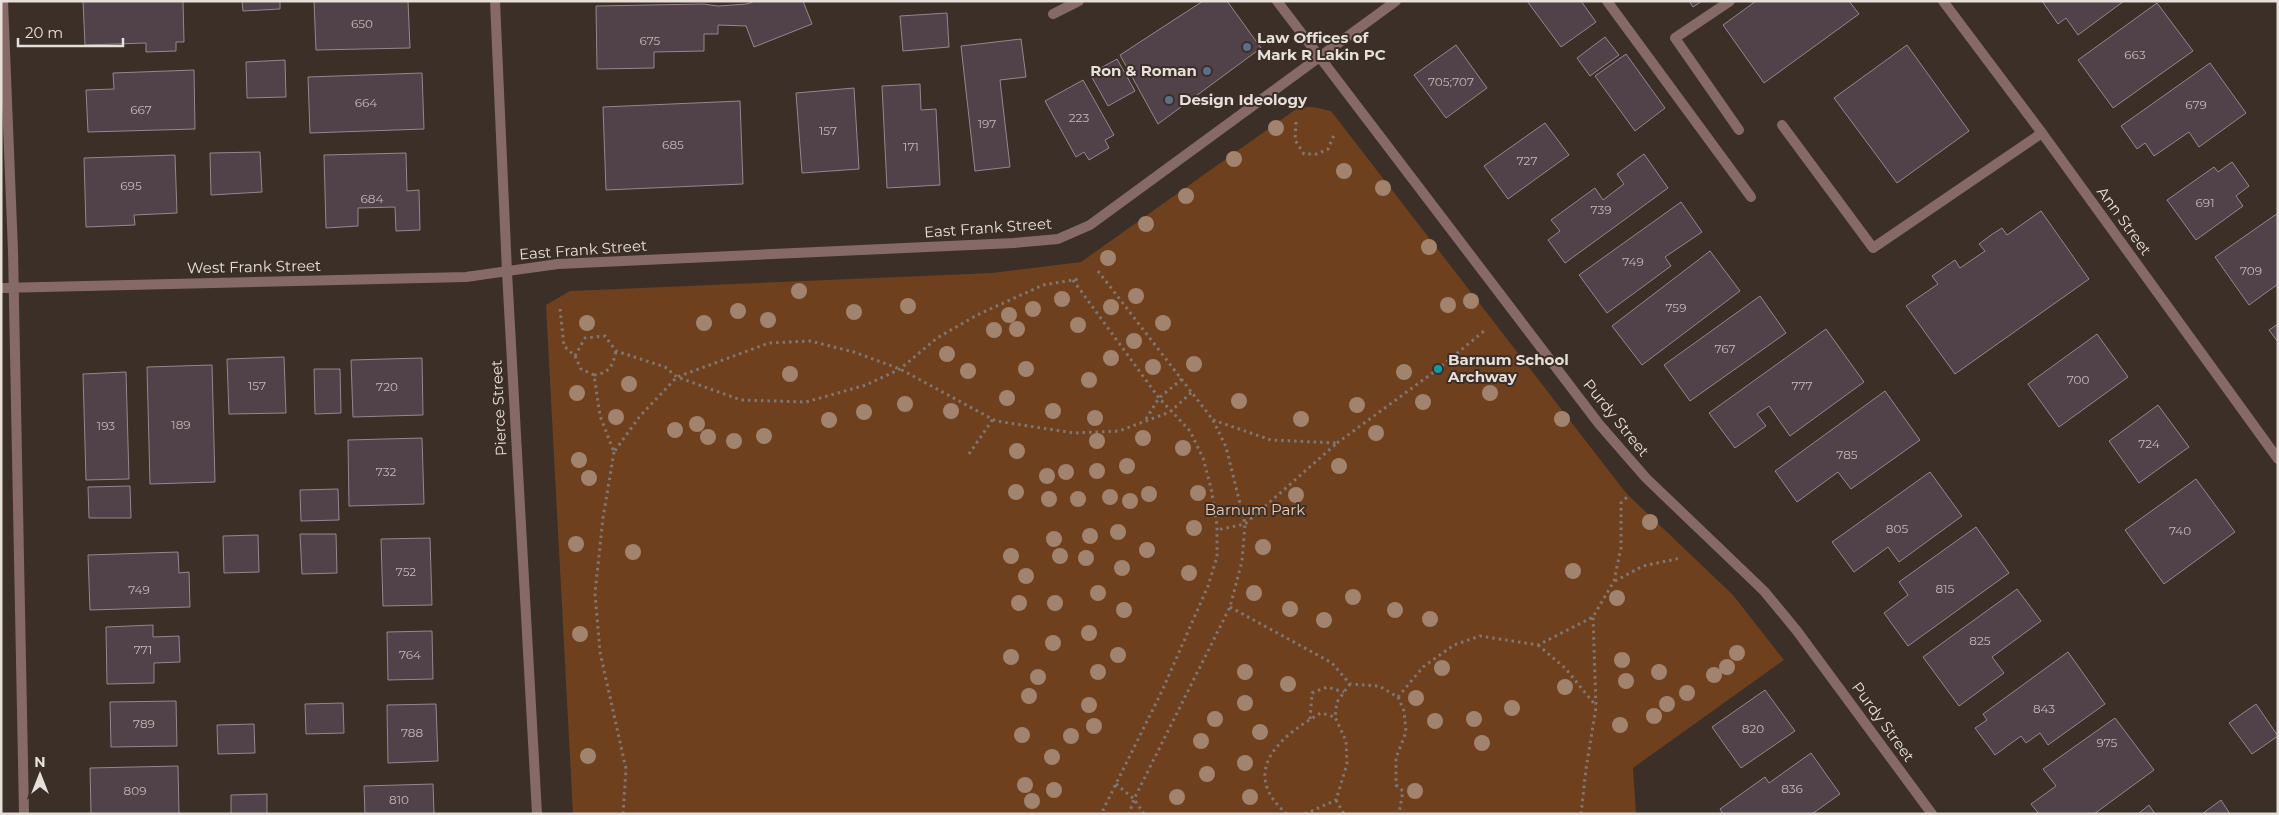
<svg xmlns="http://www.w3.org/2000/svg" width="2279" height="815" viewBox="0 0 2279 815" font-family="Montserrat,sans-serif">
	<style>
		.green { fill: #6e401e }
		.building { fill: #514249; stroke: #97868d }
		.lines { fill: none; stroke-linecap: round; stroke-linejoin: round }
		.path { stroke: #827770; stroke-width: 3; stroke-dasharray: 2.5 4; stroke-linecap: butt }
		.service { stroke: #866a68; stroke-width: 10 }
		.minor { stroke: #866a68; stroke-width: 10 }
		.tree { fill: #a1836e }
		.service-dot { fill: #5c6f8a; stroke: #3b2f27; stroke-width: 2 }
		.culture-dot { fill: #0f9aa8; stroke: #3b2f27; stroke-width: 2 }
		.labels { text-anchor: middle; stroke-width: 4; stroke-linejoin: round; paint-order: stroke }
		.number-label { font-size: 12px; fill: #c2b8b6 }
		.poi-label { font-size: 15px; font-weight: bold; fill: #e7dfda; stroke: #3b2f27; text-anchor: start }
		.street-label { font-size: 15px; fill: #e7dfda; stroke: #3b2f27 }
		.park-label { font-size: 15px; fill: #f5c7a9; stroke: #3b2f27 }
	</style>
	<rect width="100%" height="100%" fill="#3b2f27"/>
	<!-- green -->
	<path class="green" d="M1299,107H1313L1331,111L1626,493L1733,595L1784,660L1633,768L1636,814H573L546,305L570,291L992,273L1081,262Z"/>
	<!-- building -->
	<path class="building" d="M83,1H183L184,42H176V51L146,52V43L85,45Z
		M242,1H280V9L243,11Z
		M314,1H408L410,48L316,50Z
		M755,1H803L812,24L754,47L746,26L718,25V34H704V51L654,52V68L597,69L596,6L703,4L718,6L747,4Z
		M1203,1H1227L1261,48L1158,124L1120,55Z
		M1527,1H1581L1596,22L1561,47Z
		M1689,1H1702L1693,7Z
		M1756,1H1849L1859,14L1764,83L1723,25Z
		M2042,1H2124L2078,35L2066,18L2058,24Z
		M2157,3L2193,51L2113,108L2078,60Z
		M947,13L949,47L903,51L900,16Z
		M1605,37L1619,55L1590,76L1577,58Z
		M1021,39L1026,77L1000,80L1010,167L975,171L961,46Z
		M1456,45L1487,88L1446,118L1414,75Z
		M1907,45L1969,131L1897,183L1834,98Z
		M1626,54L1665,108L1635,131L1595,76Z
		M1117,59L1135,91L1108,106L1090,74Z
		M285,60L286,97L247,98L246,62Z
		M2210,63L2246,113L2199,147L2189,132L2154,156L2145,143L2137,149L2121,126Z
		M194,70L195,129L88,132L86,90L114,89L113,73Z
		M422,73L424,129L310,133L308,77Z
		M1083,80L1114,135L1105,140L1109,148L1089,160L1084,152L1076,157L1045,101Z
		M920,84L921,110L936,109L940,185L887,188L882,86Z
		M854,88L859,169L802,173L796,93Z
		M740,101L743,184L606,190L603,107Z
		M1545,123L1569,155L1508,199L1484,166Z
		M260,152L262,192L211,195L210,153Z
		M406,153L407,191L419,190L420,230L396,231L395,207L358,208V226L326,228L324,155Z
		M1644,154L1668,188L1565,263L1548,240L1560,231L1551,220L1595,188L1603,200L1624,184L1617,174Z
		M175,155L177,213L134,215L135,225L86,227L84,158Z
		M2232,162L2249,186L2236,196L2243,206L2196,240L2167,200L2214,167L2218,172Z
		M1681,202L1702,232L1665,257L1671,266L1607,313L1579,275Z
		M2041,211L2089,279L1955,374L1906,306L1938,284L1932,276L1955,260L1960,268L1985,251L1979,244L1991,235L2002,228L2007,235Z
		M2278,213V284L2249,305L2215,257Z
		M1710,251L1740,291L1642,365L1612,326Z
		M1760,296L1786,333L1690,401L1664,365Z
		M2278,324V342L2269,330Z
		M1826,329L1864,382L1790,436L1769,406L1757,414L1766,426L1735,448L1709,413Z
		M2097,334L2128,377L2059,427L2028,384Z
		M284,357L286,413L229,414L227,359Z
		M422,358L423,415L353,417L351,360Z
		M212,365L215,482L150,484L147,367Z
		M314,369H340L341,413L315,414Z
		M126,372L129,479L86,480L83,374Z
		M1885,391L1920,440L1851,489L1838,472L1797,502L1775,471Z
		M2158,405L2189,447L2139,483L2109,441Z
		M422,438L424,504L349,506L348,440Z
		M1930,472L1962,516L1899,562L1888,547L1854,572L1832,542Z
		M2196,479L2235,532L2164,584L2125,530Z
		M130,486L131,518H89L88,487Z
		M338,489L339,520L301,521L300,490Z
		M1976,527L2009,573L1908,646L1884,613L1908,595L1899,582Z
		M300,534H336L337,573L302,574Z
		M258,535L259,572L224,573L223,536Z
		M430,538L432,605L383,606L381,539Z
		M178,552L179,573L189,572L190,607L90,610L88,555Z
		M2017,589L2041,621L1992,657L2004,673L1959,706L1923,657Z
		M153,625V637L179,636L180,662L154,663V683L107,684L106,627Z
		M432,631L433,679L388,680L387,632Z
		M2068,652L2105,704L2048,745L2040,733L2026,743L2021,736L1995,755L1975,728L1987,720L1983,714Z
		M1765,690L1795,731L1741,768L1712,727Z
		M176,701L177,746L111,747L110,702Z
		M343,703L344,733L306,734L305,704Z
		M436,704L438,761L388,763L387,705Z
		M2256,704L2278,736L2252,754L2229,723Z
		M2115,718L2154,770L2094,814H2039L2031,804L2056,786L2043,769Z
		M254,724L255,753L218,754L217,725Z
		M1811,753L1840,794L1812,814H1723L1720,809L1765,777L1769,783Z
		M178,766L179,814H91L90,768Z
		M433,784L434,814H365L364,786Z
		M267,794V814H231V795Z
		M2221,800L2230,814H2202Z
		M2149,805L2155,814H2138Z"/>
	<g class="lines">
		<!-- path -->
		<path class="path" d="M1296,122L1295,140L1304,154H1317L1328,149L1334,135
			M1098,271L1213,420L1226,447L1245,524L1242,561L1230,607L1134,799L1129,814
			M1073,280L1159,398L1190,431L1203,458L1211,488L1217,525V557L1208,586L1162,691L1101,814
			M560,309L564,346L575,356L585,338L605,336L616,351L665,367L677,377L741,400L806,402L866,385L900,369L937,338L977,315L1043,285L1079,279
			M575,356L581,369L594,375L600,416L614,452L640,416L677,377L769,343L810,341L854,352L900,369L996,421L1074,433L1119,431L1170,412L1192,392
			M594,375C610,373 613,365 616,351
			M1146,419L1159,398L1182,379
			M1213,420L1271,440L1337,443L1245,524L1217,530
			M1337,443L1438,369L1484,331
			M614,452L603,518L595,593L600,652L626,769L623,814
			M969,454L993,419
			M1615,581L1643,566L1681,558
			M1230,607L1332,663L1350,684L1379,686L1398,697L1423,667L1454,645L1480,636L1538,645L1593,617L1614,581L1621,548V503L1629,495
			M1538,645L1565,668L1596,706
			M1398,697L1404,711L1406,732L1396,758V785L1403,791L1399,814
			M1310,719L1312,693L1327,687L1344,692
			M1116,784L1134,799L1144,814
			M1336,800L1344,814
			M1287,814C1238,772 1280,736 1321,713L1335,717
			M1305,814L1336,800L1347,764L1346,741L1335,717L1337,702L1350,684
			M1581,814L1586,769L1596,707L1593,617"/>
		<!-- service -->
		<path class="service" d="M1607,1L1751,197
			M1730,1L1675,38L1739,130
			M1053,14L1079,1
			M1782,125L1873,248L2042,133"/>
		<!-- minor -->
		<path class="minor" d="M3,1L13,251L24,814
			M495,1L507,272L537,814
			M1277,1L1599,424L1646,478L1764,591L1797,631L1932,814
			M1943,1L2042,133L2278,459
			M1,288L466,277L558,264L1014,243L1058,239L1090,225L1396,1"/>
	</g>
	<!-- trees -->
	<g class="tree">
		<circle cx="1276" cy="128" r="8"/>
		<circle cx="1234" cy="159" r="8"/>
		<circle cx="1344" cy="171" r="8"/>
		<circle cx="1383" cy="188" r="8"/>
		<circle cx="1186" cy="196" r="8"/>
		<circle cx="1146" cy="224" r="8"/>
		<circle cx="1429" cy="247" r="8"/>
		<circle cx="1108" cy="258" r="8"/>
		<circle cx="799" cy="291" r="8"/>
		<circle cx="1136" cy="296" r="8"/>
		<circle cx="1062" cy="299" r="8"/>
		<circle cx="1471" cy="301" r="8"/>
		<circle cx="1448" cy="305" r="8"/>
		<circle cx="908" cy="306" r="8"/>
		<circle cx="1111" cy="307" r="8"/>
		<circle cx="1033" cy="309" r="8"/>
		<circle cx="738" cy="311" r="8"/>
		<circle cx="854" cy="312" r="8"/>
		<circle cx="1009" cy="315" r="8"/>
		<circle cx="768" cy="320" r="8"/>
		<circle cx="587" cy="323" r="8"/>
		<circle cx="704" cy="323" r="8"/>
		<circle cx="1163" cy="323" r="8"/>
		<circle cx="1078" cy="325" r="8"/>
		<circle cx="1017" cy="329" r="8"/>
		<circle cx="994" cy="330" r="8"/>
		<circle cx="1134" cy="341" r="8"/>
		<circle cx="947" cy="354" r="8"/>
		<circle cx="1111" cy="358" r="8"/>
		<circle cx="1194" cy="364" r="8"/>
		<circle cx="1153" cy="367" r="8"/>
		<circle cx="1026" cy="369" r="8"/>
		<circle cx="968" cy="371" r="8"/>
		<circle cx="1404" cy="372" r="8"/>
		<circle cx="790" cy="374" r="8"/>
		<circle cx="1089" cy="380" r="8"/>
		<circle cx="629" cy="384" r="8"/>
		<circle cx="577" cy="393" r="8"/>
		<circle cx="1490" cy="393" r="8"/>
		<circle cx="1007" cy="398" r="8"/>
		<circle cx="1239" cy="401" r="8"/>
		<circle cx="1423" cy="402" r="8"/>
		<circle cx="905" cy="404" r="8"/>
		<circle cx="1357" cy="405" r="8"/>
		<circle cx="951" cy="411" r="8"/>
		<circle cx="1053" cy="411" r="8"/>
		<circle cx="864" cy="412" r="8"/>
		<circle cx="616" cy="417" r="8"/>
		<circle cx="1095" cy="418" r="8"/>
		<circle cx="1301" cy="419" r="8"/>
		<circle cx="1562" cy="419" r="8"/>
		<circle cx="829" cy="420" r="8"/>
		<circle cx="697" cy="424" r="8"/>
		<circle cx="675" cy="430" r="8"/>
		<circle cx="1376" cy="433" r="8"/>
		<circle cx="764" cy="436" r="8"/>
		<circle cx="708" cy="437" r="8"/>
		<circle cx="1143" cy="438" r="8"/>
		<circle cx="734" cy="441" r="8"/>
		<circle cx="1097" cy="441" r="8"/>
		<circle cx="1183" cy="448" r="8"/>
		<circle cx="1017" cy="451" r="8"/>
		<circle cx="579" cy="460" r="8"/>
		<circle cx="1127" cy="466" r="8"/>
		<circle cx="1339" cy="466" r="8"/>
		<circle cx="1097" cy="471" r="8"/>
		<circle cx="1066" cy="472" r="8"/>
		<circle cx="1047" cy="476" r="8"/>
		<circle cx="589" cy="478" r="8"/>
		<circle cx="1016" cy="492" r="8"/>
		<circle cx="1198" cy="493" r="8"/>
		<circle cx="1149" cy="494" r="8"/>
		<circle cx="1296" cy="495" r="8"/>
		<circle cx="1110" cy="497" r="8"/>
		<circle cx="1049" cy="499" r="8"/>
		<circle cx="1078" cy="499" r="8"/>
		<circle cx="1130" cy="501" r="8"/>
		<circle cx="1650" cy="522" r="8"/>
		<circle cx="1194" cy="528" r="8"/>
		<circle cx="1118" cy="532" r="8"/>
		<circle cx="1090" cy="536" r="8"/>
		<circle cx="1054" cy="539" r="8"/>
		<circle cx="576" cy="544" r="8"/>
		<circle cx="1263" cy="547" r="8"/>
		<circle cx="1147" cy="550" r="8"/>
		<circle cx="633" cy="552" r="8"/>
		<circle cx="1011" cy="556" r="8"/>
		<circle cx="1060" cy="556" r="8"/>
		<circle cx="1086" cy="558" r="8"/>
		<circle cx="1122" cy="568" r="8"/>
		<circle cx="1573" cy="571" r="8"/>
		<circle cx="1189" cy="573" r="8"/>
		<circle cx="1026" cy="576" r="8"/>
		<circle cx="1098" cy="593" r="8"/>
		<circle cx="1254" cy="593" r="8"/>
		<circle cx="1353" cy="597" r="8"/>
		<circle cx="1617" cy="598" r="8"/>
		<circle cx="1019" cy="603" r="8"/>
		<circle cx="1055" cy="603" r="8"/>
		<circle cx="1290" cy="609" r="8"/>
		<circle cx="1124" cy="610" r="8"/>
		<circle cx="1395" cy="610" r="8"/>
		<circle cx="1430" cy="619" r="8"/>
		<circle cx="1324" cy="620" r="8"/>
		<circle cx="1089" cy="633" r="8"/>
		<circle cx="580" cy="634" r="8"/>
		<circle cx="1053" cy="643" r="8"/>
		<circle cx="1737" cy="653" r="8"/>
		<circle cx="1118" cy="655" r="8"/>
		<circle cx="1011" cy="657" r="8"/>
		<circle cx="1622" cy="660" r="8"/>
		<circle cx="1727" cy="667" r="8"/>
		<circle cx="1442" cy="668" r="8"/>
		<circle cx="1098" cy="672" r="8"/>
		<circle cx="1245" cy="672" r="8"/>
		<circle cx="1659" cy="672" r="8"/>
		<circle cx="1714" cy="675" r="8"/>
		<circle cx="1038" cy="677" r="8"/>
		<circle cx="1626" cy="681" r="8"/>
		<circle cx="1288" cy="684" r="8"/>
		<circle cx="1565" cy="687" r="8"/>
		<circle cx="1687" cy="693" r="8"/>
		<circle cx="1029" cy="696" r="8"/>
		<circle cx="1416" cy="698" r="8"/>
		<circle cx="1245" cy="703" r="8"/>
		<circle cx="1667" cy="704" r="8"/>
		<circle cx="1089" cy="705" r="8"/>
		<circle cx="1512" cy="708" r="8"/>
		<circle cx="1654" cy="716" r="8"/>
		<circle cx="1215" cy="719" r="8"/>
		<circle cx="1474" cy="719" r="8"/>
		<circle cx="1435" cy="721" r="8"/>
		<circle cx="1620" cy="725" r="8"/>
		<circle cx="1094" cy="726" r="8"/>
		<circle cx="1260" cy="732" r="8"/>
		<circle cx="1022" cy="735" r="8"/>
		<circle cx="1071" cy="736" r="8"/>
		<circle cx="1201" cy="741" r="8"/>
		<circle cx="1482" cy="743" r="8"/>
		<circle cx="588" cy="756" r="8"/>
		<circle cx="1052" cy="757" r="8"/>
		<circle cx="1245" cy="763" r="8"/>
		<circle cx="1207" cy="774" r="8"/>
		<circle cx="1025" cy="785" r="8"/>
		<circle cx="1054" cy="790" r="8"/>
		<circle cx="1415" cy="791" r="8"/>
		<circle cx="1177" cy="797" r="8"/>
		<circle cx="1250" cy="797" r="8"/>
		<circle cx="1032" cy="801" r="8"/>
	</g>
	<!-- markers -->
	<g class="service-dot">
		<circle cx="1247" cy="47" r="5"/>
		<circle cx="1207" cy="71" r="5"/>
		<circle cx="1169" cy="100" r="5"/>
	</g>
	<circle class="culture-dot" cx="1438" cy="369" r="5"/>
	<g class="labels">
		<!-- number labels -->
		<g class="number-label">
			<text x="362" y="28">650</text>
			<text x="650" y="45">675</text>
			<text x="2135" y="59">663</text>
			<text x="1451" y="86">705;707</text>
			<text x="366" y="107">664</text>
			<text x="2196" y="109">679</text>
			<text x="141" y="114">667</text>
			<text x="1079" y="122">223</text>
			<text x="987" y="128">197</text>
			<text x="828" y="135">157</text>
			<text x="673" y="149">685</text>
			<text x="911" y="151">171</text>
			<text x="1527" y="165">727</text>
			<text x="131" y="190">695</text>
			<text x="372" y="203">684</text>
			<text x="2205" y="207">691</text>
			<text x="1601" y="214">739</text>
			<text x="1633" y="266">749</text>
			<text x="2251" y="275">709</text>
			<text x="1676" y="312">759</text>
			<text x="1725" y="353">767</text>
			<text x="2078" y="384">700</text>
			<text x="257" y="390">157</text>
			<text x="1802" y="390">777</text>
			<text x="387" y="391">720</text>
			<text x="181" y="429">189</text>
			<text x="106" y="430">193</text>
			<text x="2149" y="448">724</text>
			<text x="1847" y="459">785</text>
			<text x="386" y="476">732</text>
			<text x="1897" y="533">805</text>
			<text x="2180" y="535">740</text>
			<text x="406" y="576">752</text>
			<text x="1945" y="593">815</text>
			<text x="139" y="594">749</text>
			<text x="1980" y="645">825</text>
			<text x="143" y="654">771</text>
			<text x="410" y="659">764</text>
			<text x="2044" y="713">843</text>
			<text x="144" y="728">789</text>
			<text x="1753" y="733">820</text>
			<text x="412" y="737">788</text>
			<text x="2107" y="747">975</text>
			<text x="1792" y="793">836</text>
			<text x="135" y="795">809</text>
			<text x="399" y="804">810</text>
		</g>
		<!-- poi labels -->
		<g class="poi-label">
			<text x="1257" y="43">Law Offices of<tspan x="1257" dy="17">Mark R Lakin PC</tspan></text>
			<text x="1197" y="76" text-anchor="end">Ron &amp; Roman</text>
			<text x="1179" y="105">Design Ideology</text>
			<text x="1448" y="365">Barnum School<tspan x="1448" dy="17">Archway</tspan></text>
		</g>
		<!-- street labels -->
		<g class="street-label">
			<text transform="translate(2124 221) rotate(54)" y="5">Ann Street</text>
			<text transform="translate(988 228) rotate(-4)" y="5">East Frank Street</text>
			<text transform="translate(583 250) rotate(-4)" y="5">East Frank Street</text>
			<text transform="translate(254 267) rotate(-1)" y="5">West Frank Street</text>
			<text transform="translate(499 408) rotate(-93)" y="5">Pierce Street</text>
			<text transform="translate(1616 418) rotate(51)" y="5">Purdy Street</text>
			<text transform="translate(1883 722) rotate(54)" y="5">Purdy Street</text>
		</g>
		<!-- park labels -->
		<g class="park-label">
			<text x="1255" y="515">Barnum Park</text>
		</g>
	</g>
	<!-- border -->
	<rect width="2279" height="815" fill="none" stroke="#e7dfda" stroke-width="5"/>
	<!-- north arrow -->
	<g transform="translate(40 775)" stroke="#3b2f27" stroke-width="4" paint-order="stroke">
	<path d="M0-4L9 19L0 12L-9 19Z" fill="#e7dfda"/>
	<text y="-8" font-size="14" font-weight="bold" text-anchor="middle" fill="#e7dfda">N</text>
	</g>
	<!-- scale -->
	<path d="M18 38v8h105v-8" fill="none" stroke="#e7dfda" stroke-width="2.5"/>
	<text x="25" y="38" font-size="15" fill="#e7dfda" stroke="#3b2f27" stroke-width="4" paint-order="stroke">20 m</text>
</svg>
